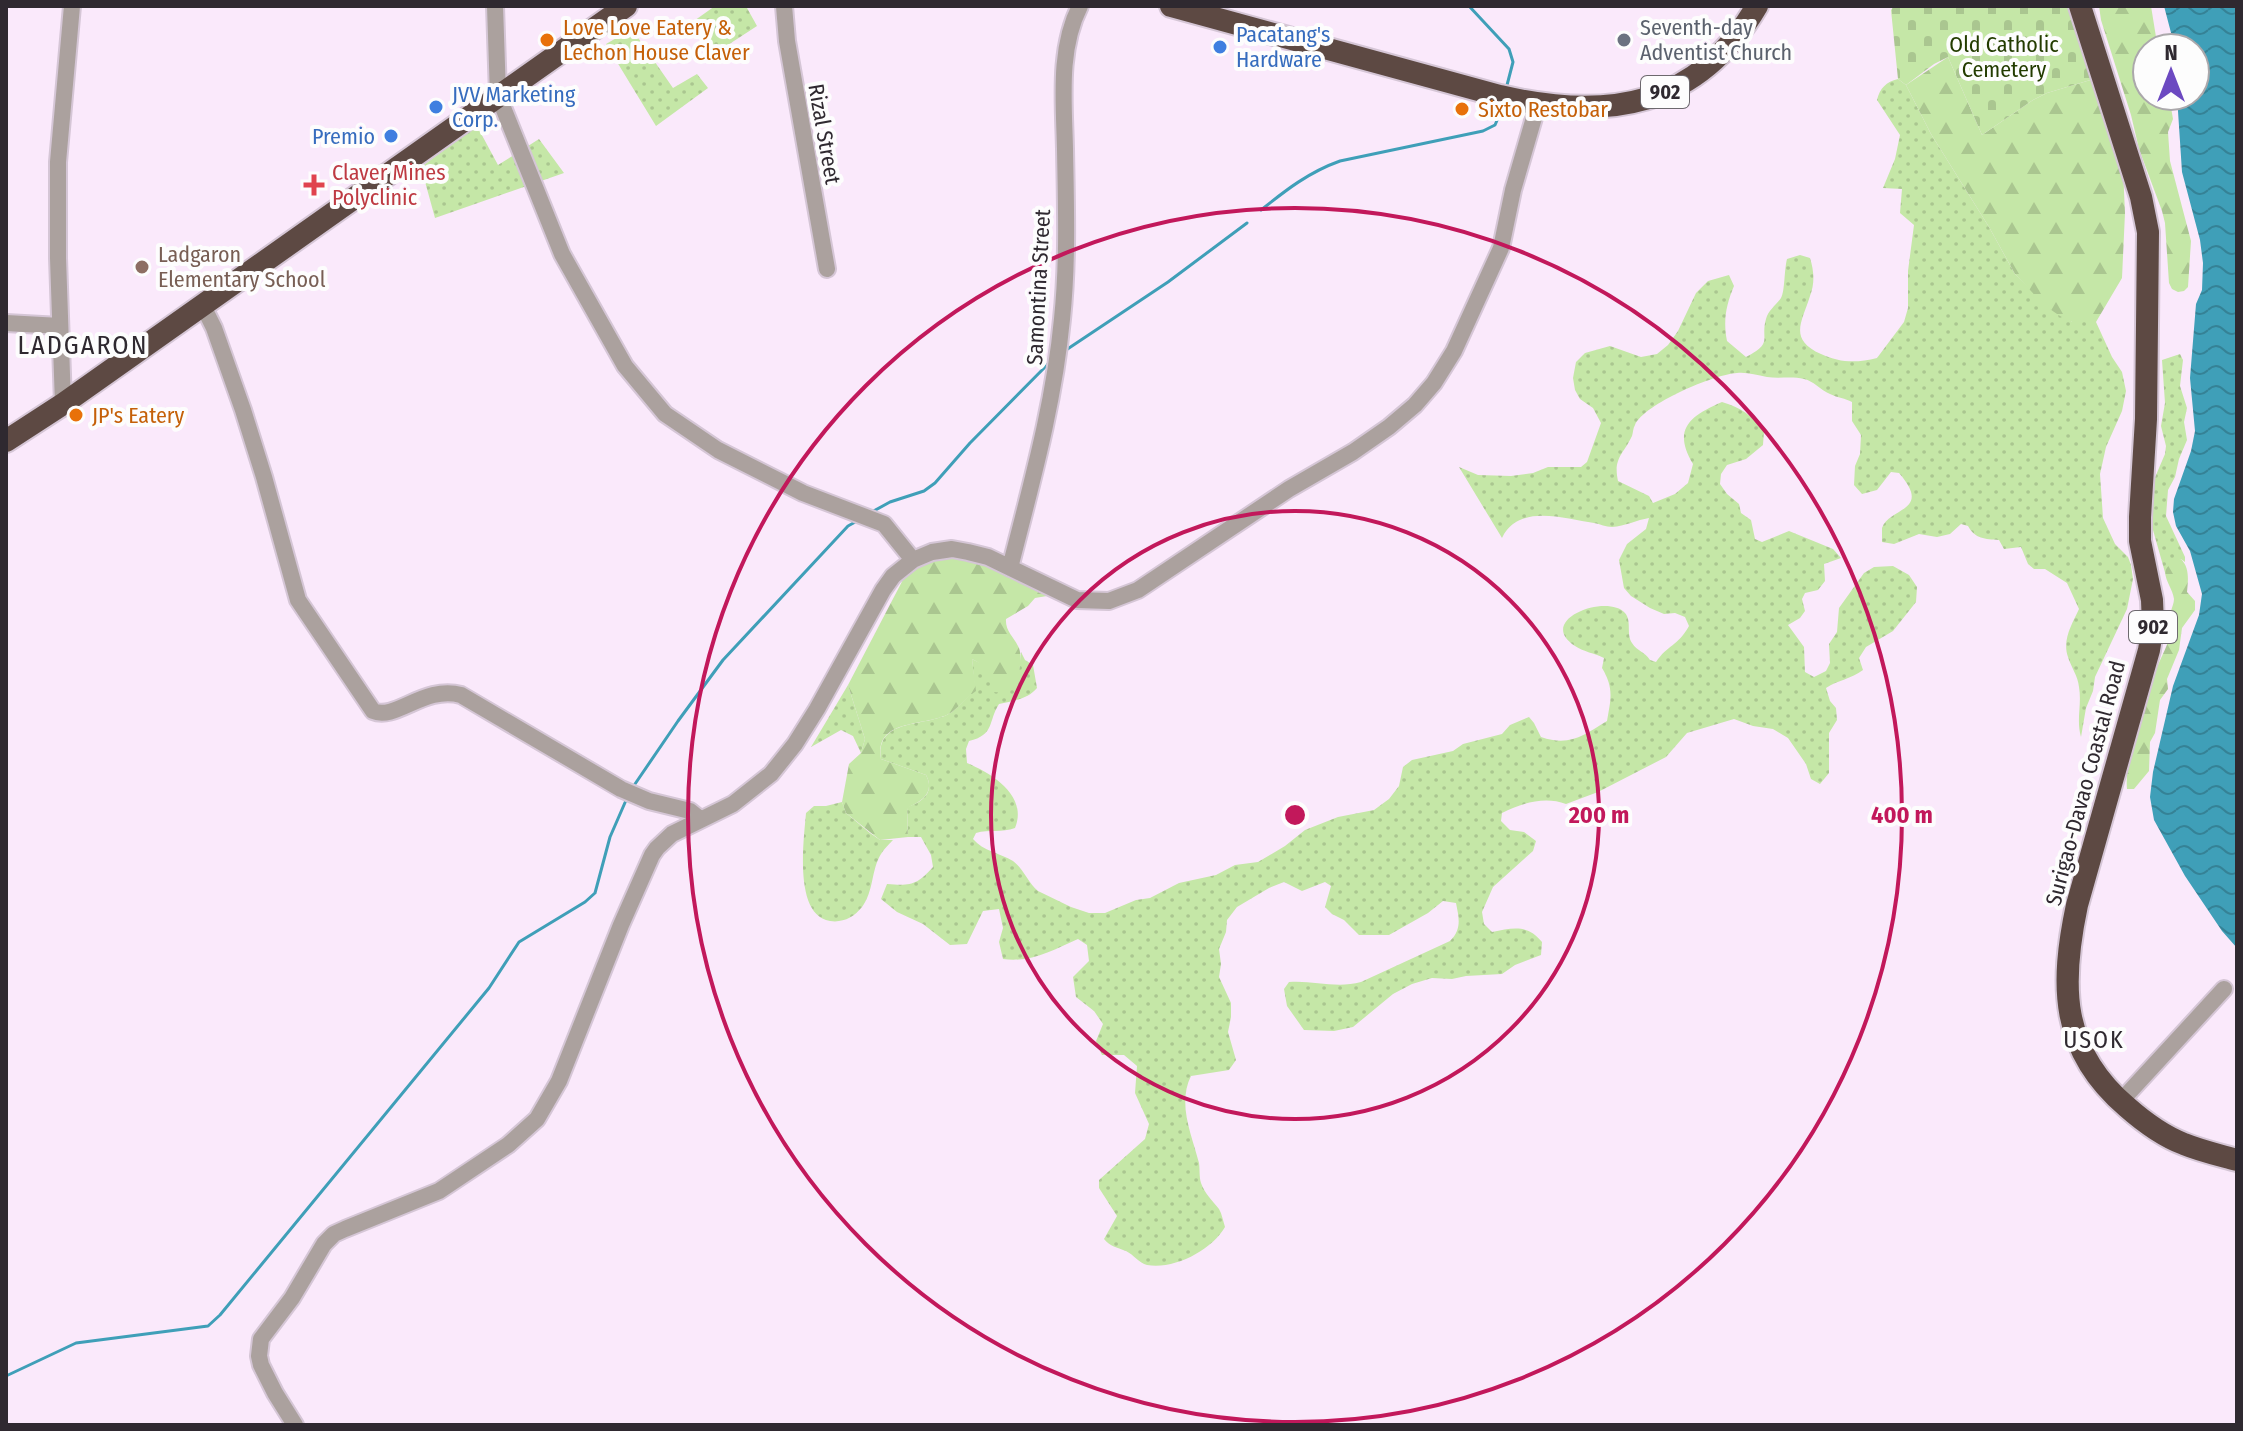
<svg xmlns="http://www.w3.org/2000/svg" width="2243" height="1431" viewBox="0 0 2243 1431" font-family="'Fira Sans Condensed',sans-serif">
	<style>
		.grass { fill: url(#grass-dots) }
		.forest { fill: url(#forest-firs) }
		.cemetery { fill: url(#cemetery-stones) }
		.water { fill: url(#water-waves) }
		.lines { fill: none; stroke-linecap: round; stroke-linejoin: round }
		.stream { stroke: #3f9fb8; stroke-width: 3 }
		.minor-casing { stroke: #d5c6d6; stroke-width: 20 }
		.highway-casing { stroke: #d5c6d6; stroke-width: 26 }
		.minor { stroke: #aba19e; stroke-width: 16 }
		.highway { stroke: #5d4943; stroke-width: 22 }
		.ring { fill: none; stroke: #c2185b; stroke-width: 4 }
		.food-dot { fill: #e8710a; stroke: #fdfdfd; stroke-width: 3 }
		.worship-dot { fill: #6b7280; stroke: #fdfdfd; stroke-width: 3 }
		.shop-dot { fill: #3f7fe0; stroke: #fdfdfd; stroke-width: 3 }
		.health-dot { fill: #e0444e; stroke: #fdfdfd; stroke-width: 3 }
		.education-dot { fill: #8d6e63; stroke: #fdfdfd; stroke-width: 3 }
		.labels { text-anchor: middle; stroke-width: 8; stroke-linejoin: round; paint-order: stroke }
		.shield { fill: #fdfdfd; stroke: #6d696e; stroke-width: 2 }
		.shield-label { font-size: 20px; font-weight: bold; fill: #2f2930 }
		.food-label { font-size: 22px; fill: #c56008; stroke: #fdfdfd; text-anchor: start }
		.worship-label { font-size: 22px; fill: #5b616d; stroke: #fdfdfd; text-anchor: start }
		.shop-label { font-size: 22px; fill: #366cbe; stroke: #fdfdfd; text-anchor: start }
		.park-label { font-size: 22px; fill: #233c00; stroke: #fdfdfd }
		.street-label { font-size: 22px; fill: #2f2930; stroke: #fdfdfd }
		.health-label { font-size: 22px; fill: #be3a42; stroke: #fdfdfd; text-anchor: start }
		.education-label { font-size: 22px; fill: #785e54; stroke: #fdfdfd; text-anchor: start }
		.neighbourhood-label { font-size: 24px; letter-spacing: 2px; fill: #2f2930; stroke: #fdfdfd }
		.quarter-label { font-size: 26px; letter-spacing: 2px; fill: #2f2930; stroke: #fdfdfd }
		.centre { fill: #c2185b; stroke: #fdfdfd; stroke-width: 4 }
		.ring-label { font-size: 24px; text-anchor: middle; font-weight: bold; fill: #c2185b; stroke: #fdfdfd; stroke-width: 8; stroke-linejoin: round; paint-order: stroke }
	</style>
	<defs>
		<pattern id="grass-dots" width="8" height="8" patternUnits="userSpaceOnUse" patternTransform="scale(2)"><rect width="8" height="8" fill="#c5e7a7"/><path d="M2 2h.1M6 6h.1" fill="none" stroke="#aac690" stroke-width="1.8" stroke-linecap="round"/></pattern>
		<pattern id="forest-firs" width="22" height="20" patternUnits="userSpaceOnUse" patternTransform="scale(2)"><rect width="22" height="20" fill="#c5e7a7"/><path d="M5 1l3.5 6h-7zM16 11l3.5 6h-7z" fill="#aac690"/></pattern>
		<pattern id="cemetery-stones" width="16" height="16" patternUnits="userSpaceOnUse" patternTransform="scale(2)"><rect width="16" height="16" fill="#c5e7a7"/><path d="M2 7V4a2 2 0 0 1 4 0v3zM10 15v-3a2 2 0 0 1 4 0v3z" fill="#aac690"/></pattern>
		<pattern id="water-waves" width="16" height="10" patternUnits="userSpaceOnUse" patternTransform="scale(2)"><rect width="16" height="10" fill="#3f9fb8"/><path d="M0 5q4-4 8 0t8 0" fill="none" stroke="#358296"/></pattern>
	</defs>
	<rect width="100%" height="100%" fill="#fae9fb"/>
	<!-- grass -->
	<path class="grass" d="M715,6H749L747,8L757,26L714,54L691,23Z
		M632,29L673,88L697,74L708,88L656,126L606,44Z
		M1898,79L1906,85L1931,134L1989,227L2015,274L2033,292L2072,322H2096L2112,357L2122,372L2126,391L2122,411L2106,447L2100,474L2103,518L2115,544L2128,557L2131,565L2133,579L2127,609L2095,677L2093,691L2086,708L2081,737C2076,719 2082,705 2079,687C2078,676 2071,667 2068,657C2062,640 2072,624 2079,609L2067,583L2045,569H2034L2028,564L2021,547L2004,549L1999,540C1985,539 1975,539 1968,526L1961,524L1950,534L1937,537L1919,534L1894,544L1882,542C1882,541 1882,529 1882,528C1889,507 1933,512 1899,473L1891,472L1877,490L1862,494L1854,485L1855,466L1860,454L1861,435L1852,421V402C1845,398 1838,398 1830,394C1820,390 1814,381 1804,379C1792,376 1779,379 1767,377C1756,375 1747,372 1737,373C1715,374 1644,404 1635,425C1633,428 1633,433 1632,436C1623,455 1613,458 1618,481L1649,496L1653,503L1675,494L1688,483L1693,464C1672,429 1690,416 1722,402C1741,408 1752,415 1764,431L1763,445L1746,459L1727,465L1721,474L1720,484L1727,494L1739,504L1741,513L1751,520L1755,539L1762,542L1789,531L1833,549L1841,558L1824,564L1825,581L1818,590L1805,593L1802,599L1805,611L1800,618L1788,625L1804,647L1805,672L1814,677L1826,671L1830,663L1829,644L1837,632L1839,608L1864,573L1874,567L1893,566L1909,575L1917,587L1916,602L1893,631L1866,647L1859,658L1863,670C1851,679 1838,680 1826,688L1830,701L1836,708L1837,720L1829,733V773L1820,784L1811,779L1806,764L1788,738L1773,729L1753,726L1734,719L1687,733L1666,757L1598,792L1566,804C1545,796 1521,803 1502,813L1501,821L1510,830L1524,832L1536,841L1533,851L1493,887L1482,912L1484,924L1492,932C1513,928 1527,924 1542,942L1541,955L1515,965L1502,974L1466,976L1452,979L1432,978L1412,984L1393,994L1353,1027L1334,1031L1304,1030L1287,1006L1284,989L1289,982C1313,980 1336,989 1361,982L1450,941C1462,929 1459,918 1456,903L1443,901L1428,913L1389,935H1359L1344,920L1332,914L1325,907L1331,886L1325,882L1302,891L1284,882L1269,888L1237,907L1227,920L1226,932L1219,949L1221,964L1219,977L1231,1003V1017L1228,1032L1236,1060L1229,1070L1191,1076C1177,1104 1192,1135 1199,1163C1200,1170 1199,1176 1201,1183C1205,1194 1212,1200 1219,1209C1222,1214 1223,1221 1225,1227C1212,1250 1174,1270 1147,1265C1139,1263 1134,1255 1126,1251C1116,1247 1111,1247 1104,1239L1117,1216L1099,1188V1180L1145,1139L1149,1124L1135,1093L1137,1066L1124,1055H1102L1096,1041L1103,1024L1094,1011L1076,997L1073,977L1089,961L1087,945L1078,939C1053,950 1031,963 1003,959L999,942L1003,928L999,909L983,911L967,944L950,945L923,924L897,912L881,899L887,884C911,886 917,885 933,867L931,855L921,837H908L907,807C923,802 935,792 926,775L881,759C875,716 929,728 952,712C960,706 966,697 975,691L972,659L986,666L992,678L1019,670L1021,652L1025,660L1033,665L1037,688C1028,699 1013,701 999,704C988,721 995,735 969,741L966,749L967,763C993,774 1028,796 1015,828C1002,833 989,829 976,833L973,839C983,851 1000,853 1013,861C1024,869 1028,883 1038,891L1071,907L1089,913H1105L1136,900L1150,898L1179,883L1216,875L1235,865L1258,862L1285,846L1305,830L1338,817L1374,810L1389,799L1399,786L1403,767L1412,760L1453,751L1463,744L1502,734L1510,725L1529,717L1534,723L1541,737C1570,747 1584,735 1607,721C1611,698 1614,688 1602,668L1604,658C1594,653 1584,652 1575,646C1535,620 1607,593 1625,613C1632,621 1626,634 1632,643C1637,651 1645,652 1650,660L1656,662C1667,645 1678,646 1689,626L1685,617L1675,613L1664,614L1650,608L1631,596L1624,588L1619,560L1627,544L1646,529L1649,518C1637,520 1625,526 1612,527C1606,527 1600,524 1594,523C1564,519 1519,503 1502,538L1459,467L1478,475L1511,476L1533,473L1548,467H1581L1587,462L1601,423L1593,408L1580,399L1575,390L1573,378L1576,362L1585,353L1610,346L1641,357L1657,354L1668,345L1678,331L1696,293L1708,281L1729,275L1734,286C1726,305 1723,321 1727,341L1746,357C1774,342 1760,340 1766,319C1768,311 1776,305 1781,298C1785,291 1784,271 1787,259L1800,255L1810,258C1814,271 1815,283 1810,296C1802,322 1788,339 1821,354C1840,363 1857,363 1877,358L1904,322L1908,308V271L1914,225L1900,213L1902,189L1883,188L1895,159L1900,135L1877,100C1880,88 1886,82 1898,79Z
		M477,126L498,165L539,139L564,173L435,218L421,167Z
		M2180,354L2183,360L2180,386L2187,408L2184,422L2187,440L2179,459L2175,477L2168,490L2166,516L2185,557V562L2181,559L2167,569L2166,576L2153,530L2150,499L2153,482L2165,454L2166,446L2161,426L2165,403L2162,360Z
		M848,685L865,739L861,753L853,736L841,730L811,747Z
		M842,802L846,813L870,833L880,840H893C889,844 884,849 881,854C871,870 874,891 862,907C854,917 843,923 830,921C793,915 804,839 806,813L814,806H826Z"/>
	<!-- forest -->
	<path class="forest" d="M2099,6H2151L2156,37L2161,48H2147V96H2169L2173,119L2168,132L2170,161L2191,241L2188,287L2184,291L2178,292L2172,289L2169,283L2165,223L2162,211L2139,149L2131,115L2101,20Z
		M1948,57L1982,135L2033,100L2047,93L2097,78L2104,119L2111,131L2123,169L2125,213L2122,278L2096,322H2072L2060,316L2044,305L2015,274L1989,227L1931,134L1906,85Z
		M933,557L975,558L1032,583L1047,596L1035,598L1028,606L1006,619C1005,631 1014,637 1019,648C1023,659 1019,684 1007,691C1003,693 998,692 994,692C991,675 988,667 972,659L976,691C967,697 960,706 952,712C929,728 874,716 881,759L926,775C935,792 923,801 907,808L908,837L880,840L846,813L842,802L849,764L861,753L865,739L848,685L907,572Z
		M2181,559C2190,568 2188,581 2187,592L2195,601V610L2182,628L2179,650L2167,679L2168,689L2160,700L2155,733L2150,742L2149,771L2134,789H2127C2124,758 2145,700 2156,670C2161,657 2169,643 2172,629C2173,623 2171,617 2171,611C2172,607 2174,603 2174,599C2172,583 2152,569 2181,559Z"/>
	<!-- cemetery -->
	<path class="cemetery" d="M1894,6H2072L2097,78L2047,93L2033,100L1982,135L1948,57L1934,64L1906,85L1898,79L1891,10Z"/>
	<!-- water -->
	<path class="water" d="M2164,6H2237V948L2222,931L2185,876L2154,820L2150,797L2153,772L2173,686L2199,615L2202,594L2190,551L2176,526L2173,512L2174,499L2191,451L2195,431L2190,378L2196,304L2202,290L2203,263L2200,240L2182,172L2177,96H2195V48H2175Z"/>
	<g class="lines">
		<!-- stream -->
		<path class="stream" d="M1469,6L1509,49L1513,62L1506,89
			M6,9L7,6
			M1261,210C1286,190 1309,172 1340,161L1483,131L1495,125L1502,109
			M1063,352L1168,282L1247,223
			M870,513L890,502L924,491L935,483L970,443L1051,361
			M635,784L678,721L723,660L848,526L857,521
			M6,1376L76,1343L208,1326L220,1315L489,988L519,942L585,902L595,893L610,837L627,798"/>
		<defs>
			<path id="minor" d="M495,6L498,95L562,254L625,366L665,414L718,450L803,493L884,524L913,560
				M784,6L787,41L827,269
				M202,304L214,328L243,410L264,477L298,600L373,711C396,721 424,685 461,695L621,789L649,801L690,811L700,819
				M6,323L60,326
				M63,404L58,258V162L72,6
				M1010,568C1031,485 1054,404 1062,319C1068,262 1066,206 1065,149C1064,102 1058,49 1080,6
				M2121,1101L2224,989
				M295,1425L275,1393L261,1365L259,1356L261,1339L292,1298L324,1244L334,1234L345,1229L439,1191L508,1145L537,1119L559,1081L621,925L652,855L657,848L672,834L733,804L771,774L795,744L817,709L883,590L893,576L913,560L932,552L952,549L968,552L988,557L1077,600L1109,601L1138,590L1289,489L1353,452L1389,427L1415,405L1434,383L1454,351L1501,248L1513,190L1538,104"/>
			<path id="highway" d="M1171,6L1500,96C1607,121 1697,108 1757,6
				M2080,6L2141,197L2148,232L2146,419L2140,517V541L2152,600L2153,625L2149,650L2077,905C2060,985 2060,1050 2127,1107C2144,1122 2163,1136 2184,1144C2201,1151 2219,1155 2237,1160
				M6,441L63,404L626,6"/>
		</defs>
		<!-- minor casing -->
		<use href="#minor" class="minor-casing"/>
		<!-- highway casing -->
		<use href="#highway" class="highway-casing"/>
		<!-- minor -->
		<use href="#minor" class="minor"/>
		<!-- highway -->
		<use href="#highway" class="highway"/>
	</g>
	<!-- distance rings -->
	<g class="ring">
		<circle cx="1295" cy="815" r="304"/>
		<circle cx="1295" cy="815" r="607"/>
	</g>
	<!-- markers -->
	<g class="food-dot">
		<circle cx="547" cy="40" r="8"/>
		<circle cx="1462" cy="109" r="8"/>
		<circle cx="76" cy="415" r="8"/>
	</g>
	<circle class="worship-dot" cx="1624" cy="40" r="8"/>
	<g class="shop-dot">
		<circle cx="1220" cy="47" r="8"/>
		<circle cx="436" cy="107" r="8"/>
		<circle cx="391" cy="136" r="8"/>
	</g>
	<path class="health-dot" d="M310 173h8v8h8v8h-8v8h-8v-8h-8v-8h8z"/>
	<circle class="education-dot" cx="142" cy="267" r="8"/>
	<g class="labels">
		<!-- shield labels -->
		<g class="shield">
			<rect x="1641" y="76" width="48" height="32" rx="6"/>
			<rect x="2129" y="611" width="48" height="32" rx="6"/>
		</g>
		<g class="shield-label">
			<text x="1665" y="99">902</text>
			<text x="2153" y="634">902</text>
		</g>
		<!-- food labels -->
		<g class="food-label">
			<text x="563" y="35">Love Love Eatery &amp;<tspan x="563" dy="25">Lechon House Claver</tspan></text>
			<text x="1478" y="117">Sixto Restobar</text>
			<text x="92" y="423">JP's Eatery</text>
		</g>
		<!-- worship labels -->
		<g class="worship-label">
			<text x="1640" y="35">Seventh-day<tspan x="1640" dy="25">Adventist Church</tspan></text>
		</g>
		<!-- shop labels -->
		<g class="shop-label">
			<text x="1236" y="42">Pacatang's<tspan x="1236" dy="25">Hardware</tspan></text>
			<text x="452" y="102">JVV Marketing<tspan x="452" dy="25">Corp.</tspan></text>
			<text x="375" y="144" text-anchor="end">Premio</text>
		</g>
		<!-- park labels -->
		<g class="park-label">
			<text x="2004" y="52">Old Catholic<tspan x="2004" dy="25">Cemetery</tspan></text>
		</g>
		<!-- street labels -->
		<g class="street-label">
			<text transform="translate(825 134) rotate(80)" y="8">Rizal Street</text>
			<text transform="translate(1038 287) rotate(-87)" y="8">Samontina Street</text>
			<text transform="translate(2085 783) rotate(-75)" y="8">Surigao-Davao Coastal Road</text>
		</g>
		<!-- health labels -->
		<g class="health-label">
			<text x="332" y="180">Claver Mines<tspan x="332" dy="25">Polyclinic</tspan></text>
		</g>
		<!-- education labels -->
		<g class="education-label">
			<text x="158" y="262">Ladgaron<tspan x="158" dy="25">Elementary School</tspan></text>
		</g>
		<!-- neighbourhood labels -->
		<g class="neighbourhood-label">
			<text x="2094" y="1048">USOK</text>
		</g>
		<!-- quarter labels -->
		<g class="quarter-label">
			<text x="83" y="354">LADGARON</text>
		</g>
	</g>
	<circle cx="1295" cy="815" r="12" class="centre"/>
	<g class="ring-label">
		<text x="1599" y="823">200 m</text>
		<text x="1902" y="823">400 m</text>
	</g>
	<!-- border -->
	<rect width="2243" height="1431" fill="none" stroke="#2f2930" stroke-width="16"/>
	<!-- north arrow -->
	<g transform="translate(2171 72)"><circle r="38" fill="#fdfdfd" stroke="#aba8ab" stroke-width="2"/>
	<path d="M0-6L14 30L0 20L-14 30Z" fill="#6c49c1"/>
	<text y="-12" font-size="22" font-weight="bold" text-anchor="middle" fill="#2f2930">N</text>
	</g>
</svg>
